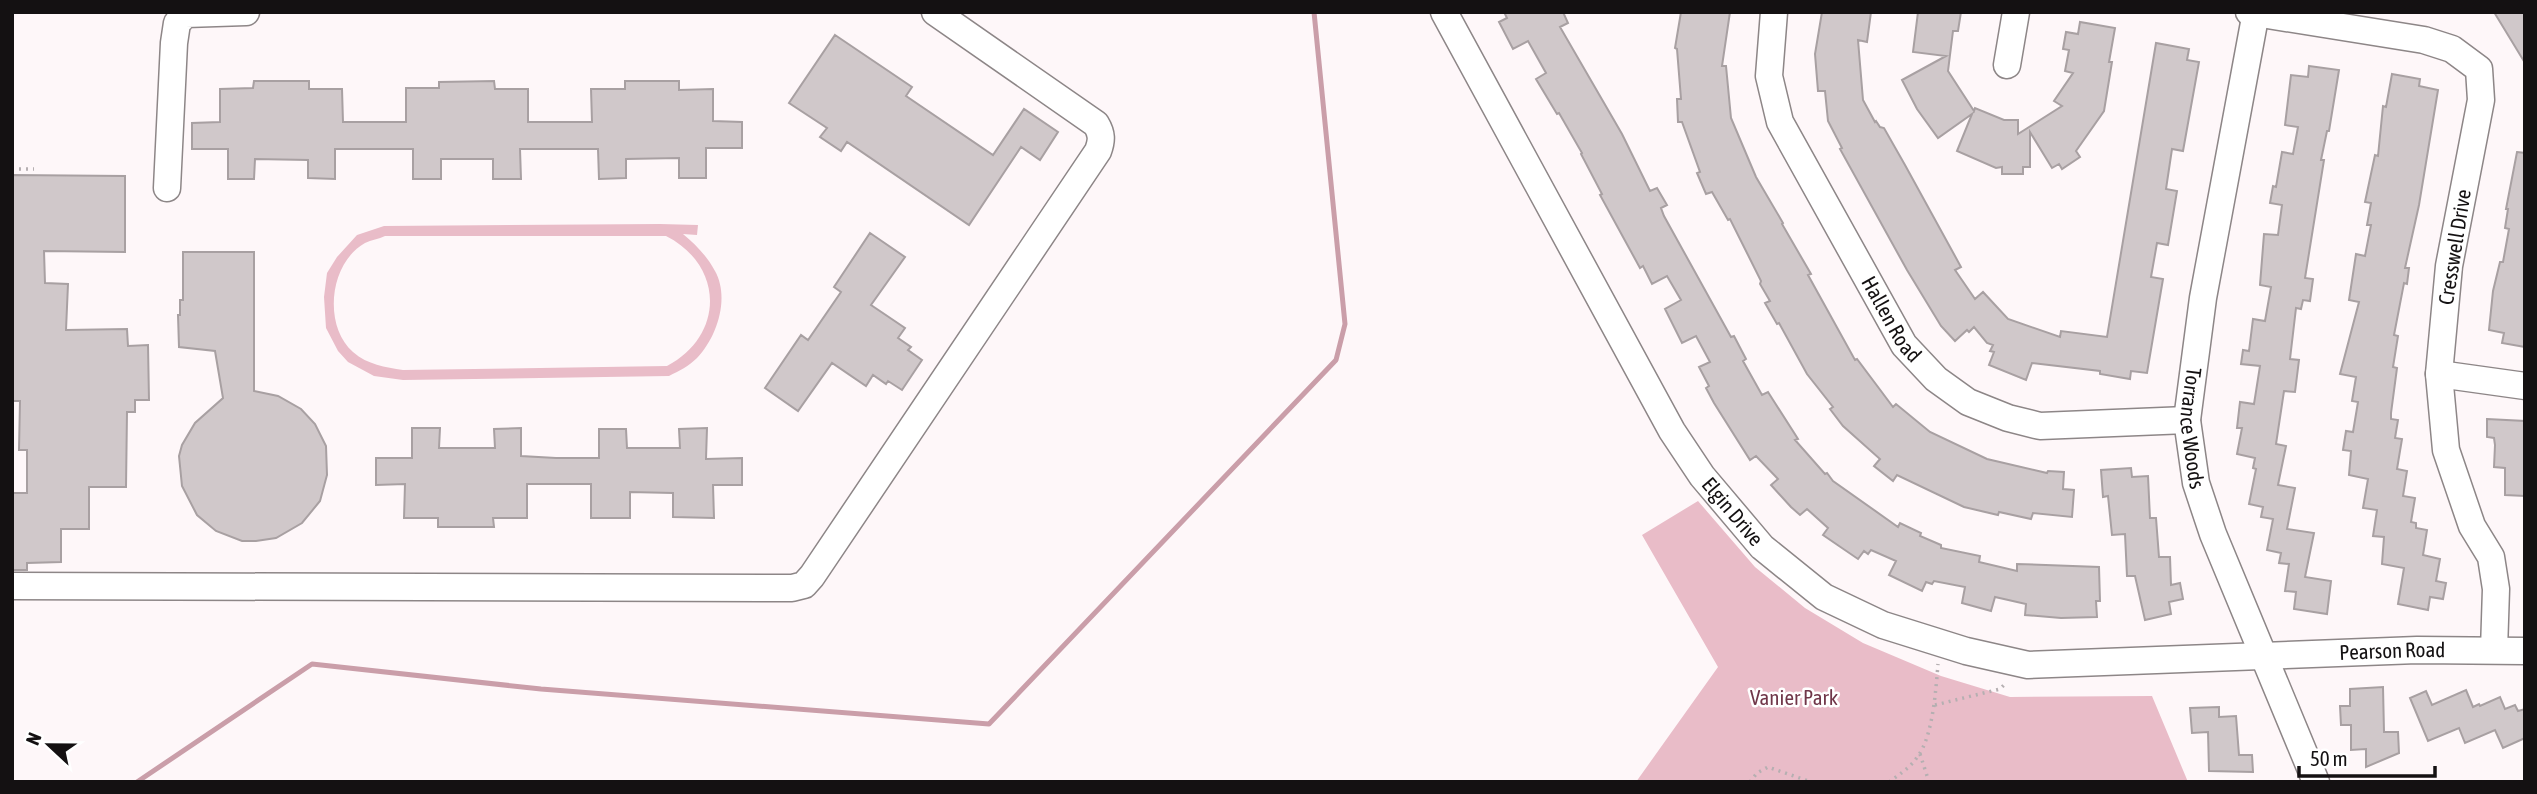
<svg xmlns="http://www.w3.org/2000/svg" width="2537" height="794" viewBox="0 0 2537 794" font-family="'Asap Condensed',sans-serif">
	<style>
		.green { fill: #e9bcc8; fill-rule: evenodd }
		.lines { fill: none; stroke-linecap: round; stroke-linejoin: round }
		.stream { stroke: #ca9ea9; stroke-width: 5 }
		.building { fill: #d0c8ca; stroke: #a8a0a2; stroke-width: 2 }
		.minor-casing { stroke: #8d8687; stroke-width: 29 }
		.path { stroke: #b5afb1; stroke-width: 3.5; stroke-dasharray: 2 5; stroke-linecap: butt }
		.minor { stroke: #fff; stroke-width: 26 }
		.labels { text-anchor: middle; stroke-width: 5; stroke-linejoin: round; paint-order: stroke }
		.street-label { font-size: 21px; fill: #141112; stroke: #fff }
		.park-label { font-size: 21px; fill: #703649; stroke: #fff }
	</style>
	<rect width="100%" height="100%" fill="#fef7f9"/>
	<!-- green -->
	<path class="green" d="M660,224L698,225L697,235L683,234C696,245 707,256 715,271C730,298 717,337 697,358C689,366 679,371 669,376L403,380L374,376L348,362L338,351L326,328L324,297L327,273L337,257L357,235L384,226ZM385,236H666C725,266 724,336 667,366L403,370C385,367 368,365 353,352C323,326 329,263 365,243C371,240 379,239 385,236Z
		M1698,501L1755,567L1805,608L1863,643L1941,676L2010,697L2152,696L2188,782H1636L1718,667L1642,535Z"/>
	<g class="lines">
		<!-- stream -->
		<path class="stream" d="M137,782L312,664L541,689L989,724L1336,360L1345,324L1314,12"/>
	</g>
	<!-- building -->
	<path class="building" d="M1504,12H1563L1568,23L1560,27L1622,134L1650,191L1657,188L1667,205L1661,208L1664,216L1731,337L1734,336L1746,359L1743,361L1762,395L1768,392L1798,439L1795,440L1825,474L1827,473L1833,481L1898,527L1900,523L1921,533L1920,536L1941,545V548L1980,556L1979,562L2017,571V564L2099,567L2100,601H2096L2097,617L2061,618L2025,615L2026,604L1995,597L1991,611L1962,603L1965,587L1934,581L1932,584L1926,582L1922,591L1889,575L1896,561L1871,550L1868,554L1864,551L1858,559L1823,535L1828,528L1807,509L1800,515L1791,507L1771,485L1778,479L1756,456L1750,460L1714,403L1706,388L1709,386L1699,367L1710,362L1696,336L1682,343L1665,309L1681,300L1667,276L1652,284L1643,266L1640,268L1600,195L1602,194L1581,154L1582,153L1559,113L1557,114L1536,79L1546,73L1528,41L1513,49L1499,22L1507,18Z
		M1681,12H1730L1722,66H1726L1731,118L1756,177L1783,223L1782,224L1811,274L1808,275L1855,360L1857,359L1893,407L1896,404L1930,432L1987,459L2047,473L2048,471L2064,472L2063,489L2074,490L2072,517L2033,513L2031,519L1999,512L1998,515L1964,507L1897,475L1893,481L1874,466L1880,459L1843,426L1830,409L1833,407L1807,374L1779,323L1777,324L1765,303L1770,301L1760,284L1761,281L1730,219L1728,220L1712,192L1706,194L1697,173L1700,172L1682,122H1678L1677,99H1681L1677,49L1675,48Z
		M1822,12H1871L1867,42L1858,40L1863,100L1875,122L1876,121L1880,127L1884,128L1905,165L1961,267L1955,270L1975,299L1983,292L2008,319L2060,337L2061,331L2107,337L2156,43L2189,49L2187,60L2199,62L2183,151L2172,149L2166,189L2177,191L2168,245L2157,243L2151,277L2163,279L2147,373L2131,371L2130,379L2100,374V371L2032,363L2026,380L1989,365L1994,352L1990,351L1993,345L1987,343L1974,327L1969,332L1967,330L1955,341L1941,326L1907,270L1840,149L1842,148L1828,121L1825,91H1818L1815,54Z
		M1918,12H1961L1958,31H1953L1948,71L1974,111L1975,108L2004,120H2018V134L2062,106L2054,101L2073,73L2065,71L2069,50L2063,49L2066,32L2078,34L2080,22L2115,28L2109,62H2112L2104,111L2076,151L2080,157L2062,169L2059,164L2052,168L2030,132V167H2023V174H2002V167L1996,168L1957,151L1972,114L1938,138L1917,109L1902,80L1946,56L1913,52Z
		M2494,12H2525V63Z
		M835,35L912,87L906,96L993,155L1024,109L1058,132L1040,160L1021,147L969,225L847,142L841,151L820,137L827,128L789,103Z
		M2309,66L2339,70L2329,131H2327L2321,160H2324L2305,278L2313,279L2310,301L2303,300L2301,309L2296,308L2290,359L2299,360L2295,392L2284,391L2276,444L2286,446L2278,485L2295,488L2287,529L2314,533L2305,577L2331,581L2327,614L2294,609L2296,592L2285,591L2289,564L2279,563L2281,553L2267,550L2273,519L2261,517L2263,507L2249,504L2256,469L2253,468L2255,458L2237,454L2242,428H2237L2240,402L2254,404L2260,366L2241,364L2243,350L2249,351L2253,319L2265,321L2271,287L2260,285L2264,234L2278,235L2282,205L2270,203L2273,186L2276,187L2282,152L2293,154L2298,127L2285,125L2291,75L2308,77Z
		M2392,74L2420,79L2419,86L2438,90L2419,205L2405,268H2409L2407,284L2404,283L2394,335L2398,336L2393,367L2397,368L2391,413V419L2398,420L2395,438L2402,439L2397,469L2407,471L2403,496L2415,498L2411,522L2416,523V528L2427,530L2423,555L2440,559L2436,581L2446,583L2443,599L2430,597L2428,610L2398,604L2404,568L2382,564L2384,537L2373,536L2377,510L2363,508L2368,479L2349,475L2351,451L2343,450L2346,431L2353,432L2358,402L2352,401L2356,377L2340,374L2359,302L2349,300L2356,254L2365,256L2371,225H2367L2371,203L2365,202L2375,155L2378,156L2383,106L2386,107Z
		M254,81H309V89H342L343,122H406V88H439V82L494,81L495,89H528V122H592L591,89H625V81H679V90L713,89V121L742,122V148H706V178H679V158L626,159V178L599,179L598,149H520L521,179H493V159H441V179H413V149H335V179L308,178V160L255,159L254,179H228V149H192V123L220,122V89L253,88Z
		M2517,152L2525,153V347L2502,343L2504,333L2489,330L2493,291L2500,262H2503L2509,229L2505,228L2508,209H2506Z
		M12,175L125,176V252L44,251L45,283L68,284L66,330L127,329L128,346L148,345L149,400H135V412H127L126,487H89V529H61V562L27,563V570H12V493H27V450H19L20,401H12Z
		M870,233L905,257L871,305L905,328L898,338L911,347L908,350L922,360L902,390L888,381L886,384L873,375L866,386L832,363L798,411L765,388L801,335L808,340L841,292L834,287Z
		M183,252H254V391L278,396L301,409L315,424L326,446L327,475L320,501L302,523L276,538L256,541H242L216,531L197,515L182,486L179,456L182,445L195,423L223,398L215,351L179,347L178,315H180V300H183Z
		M2487,419L2525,421V496L2505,495V468L2494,467L2495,445L2494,438L2487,437Z
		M412,428H440L439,448H495L494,429L521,428V456L556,458H599V429H626L627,448H680L679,429L707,428L706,459L742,458V485H713L714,518L673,517V493L630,492V518H591V484H527V518H493L494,527H438V518H404L405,484L376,485V458H412Z
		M2131,468L2132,477L2148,476L2150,518H2156L2159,557H2170L2171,585L2180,583L2183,599L2169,602L2171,614L2145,620L2135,576H2127L2125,534L2112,535L2108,496L2103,497L2101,470Z
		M2383,687L2384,732H2398L2399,753L2366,767V749L2351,750V725H2341L2340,706H2350V689Z
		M2466,690L2473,707L2479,704L2480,706L2500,697L2505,709L2515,705L2518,711L2525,709V738L2503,748L2495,730L2465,743L2459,728L2428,741L2410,698L2426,691L2432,705Z
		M2219,707V717L2236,716L2239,755H2252L2253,772L2209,771L2208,732L2192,733L2190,708Z"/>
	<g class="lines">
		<defs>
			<g id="minor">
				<path id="s1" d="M1444,12L1672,431L1702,476L1762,547L1824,597L1883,625L1966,651L2028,665L2417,650L2525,651"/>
				<path id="s2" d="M1774,12L1769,76L1780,122L1904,345L1936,379L1968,402L2008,418L2040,426L2187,420"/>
				<path d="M2249,12L2424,40L2452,49L2479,69L2481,100L2449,266L2439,374L2446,450L2472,526L2491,557L2496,589L2494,650"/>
				<path id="s3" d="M2256,12L2203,298L2187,420L2196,483L2213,534L2316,782"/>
				<path d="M2007,65L2016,12"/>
				<path d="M167,188L174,43L177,23L186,14L246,12"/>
				<path d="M2439,374L2525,386"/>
				<path d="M12,586L792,588L804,585L812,576L1098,151C1102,140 1102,134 1096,124L935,12"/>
			</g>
		</defs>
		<!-- minor casing -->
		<use href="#minor" class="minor-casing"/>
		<!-- path -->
		<path class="path" d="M12,169H34
			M1935,705L2000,689L2007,682
			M1920,754L1929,782
			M1750,782L1757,773L1768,767L1811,782
			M1889,782C1900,774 1911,767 1918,756C1933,736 1936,688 1938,664"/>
		<!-- minor -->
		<use href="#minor" class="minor"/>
	</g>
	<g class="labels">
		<!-- street labels -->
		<g class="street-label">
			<text transform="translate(2455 247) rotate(-81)" y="7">Cresswell Drive</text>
			<text dy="7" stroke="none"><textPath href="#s2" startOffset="338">Hallen Road</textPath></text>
			<text dy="7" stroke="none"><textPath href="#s3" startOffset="422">Torrance Woods</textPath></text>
			<text dy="7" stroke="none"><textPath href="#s1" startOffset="578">Elgin Drive</textPath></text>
			<text dy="7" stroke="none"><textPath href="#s1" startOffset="1284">Pearson Road</textPath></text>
		</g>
		<!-- park labels -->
		<g class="park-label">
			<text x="1794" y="705">Vanier Park</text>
		</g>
	</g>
	<!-- border -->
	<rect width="2537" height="794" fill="none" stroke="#141112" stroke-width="28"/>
	<!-- north arrow -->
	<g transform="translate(49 745) rotate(292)" stroke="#ffffff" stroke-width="5" paint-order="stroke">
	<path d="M0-5L12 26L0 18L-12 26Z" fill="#141112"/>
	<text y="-10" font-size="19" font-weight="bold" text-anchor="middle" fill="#141112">N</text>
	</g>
	<!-- scale -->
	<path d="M2299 766v10h136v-10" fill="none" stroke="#141112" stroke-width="3.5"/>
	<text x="2310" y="766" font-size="21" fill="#141112" stroke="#ffffff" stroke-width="5" paint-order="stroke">50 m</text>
</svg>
